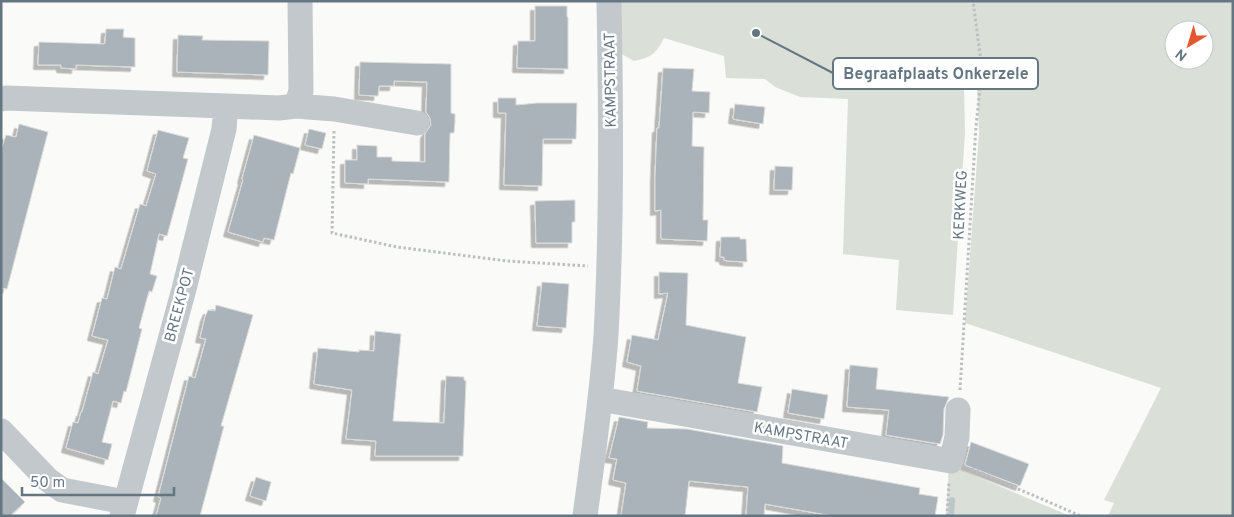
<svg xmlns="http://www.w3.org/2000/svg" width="1234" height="517" viewBox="0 0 1234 517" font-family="Overpass,sans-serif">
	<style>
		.green { fill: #dadfd7; fill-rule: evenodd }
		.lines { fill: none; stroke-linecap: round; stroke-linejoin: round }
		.stream { stroke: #bbc7cb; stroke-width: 6 }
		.building { fill: #aab3b9; stroke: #dcdcda; filter: url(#shadow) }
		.path { stroke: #bbbfc2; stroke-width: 3; stroke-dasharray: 2.5 2.5; stroke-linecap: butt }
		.minor { stroke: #c3c8cc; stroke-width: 25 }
		.labels { text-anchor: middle; stroke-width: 5; stroke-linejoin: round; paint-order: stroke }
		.street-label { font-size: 15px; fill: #657683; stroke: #fff }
		.leader { fill: none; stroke: #657683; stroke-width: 2 }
		.callout-dot { fill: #657683; stroke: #fff; stroke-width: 2 }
		.callout { fill: #fff; stroke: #657683; stroke-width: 2 }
		.callout-label { font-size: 16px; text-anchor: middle; font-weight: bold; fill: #657683 }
	</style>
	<defs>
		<filter id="shadow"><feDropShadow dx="-4.5" dy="4.5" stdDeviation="0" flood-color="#0004"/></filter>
	</defs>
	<rect width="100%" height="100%" fill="#fafaf8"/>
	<!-- green -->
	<path class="green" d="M614,1H1233V516H1108L1114,503L1104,500L1161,388L965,323L979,133L977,86H964L965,133L953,315L896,310L899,260L843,254L848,99L800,97L775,87L765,79L726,78L724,56L664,38C656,54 652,57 634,61L618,52ZM1174,30H1204V60H1174Z
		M949,465L1070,516H946Z"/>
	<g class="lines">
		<!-- stream -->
		<path class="stream" d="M951,516L952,500"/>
	</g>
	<!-- building -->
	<path class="building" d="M535,6H567V17H568V69L517,68L518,41H535Z
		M106,29H124L123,37L135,38V67L76,65V69L61,68V65H38L39,42L104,44L105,43Z
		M178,35L203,36L202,40L269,41L268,75L177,72Z
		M360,62L451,64V113L455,114V122L454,133H450L449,182L368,179V184L345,183V160H357V145L377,146V157H392V161L425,162V134L431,125L430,118L426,112L427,82L394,81V86H379L378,96L359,95Z
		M663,68L694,69L692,91L710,92L709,113L693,112L692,146L704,147L703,220H708L707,241L661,239V210L655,211V177L657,128H659Z
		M498,98H516V105L537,103H577L576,139H543L542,186L504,185L506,113H498Z
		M735,104L765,107L763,124L733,119Z
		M19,124L48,132L7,289L1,288V150L6,135L16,137Z
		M309,129L326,133L322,149L305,145Z
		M158,130L189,138L183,158L188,159L167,236L159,234L150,274L157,276L152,292L149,291L139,328L142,329L126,392L124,391L121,403L113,401L102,442L112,444L108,460L66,448L73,422L78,423L81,412H82L93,372L98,374L108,340L92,336L102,298L107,299L115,267L121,269L140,204L146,206L156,174L147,171Z
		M254,135L300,148L293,174L291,173L274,240L264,238L263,242L228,232L243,180L242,179Z
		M775,166L793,167L792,190H774Z
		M575,200V222H572V243H536L535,201Z
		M721,237H740V239H746L747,262L728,261L724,260V257H720Z
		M659,272L688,273L686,325L746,337L738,383L762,387L757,412L637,391L641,366L627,362L632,335L658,340L668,293L659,294Z
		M542,282L569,284L566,328L537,326Z
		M216,305L253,315L221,426H224L200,516H156L161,498L158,497L189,376L195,378L206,339L200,338L205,317L208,310L215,311Z
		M375,331L401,334L393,421L444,423L446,376L464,377V380L466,381L463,456H375L376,441L346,439L352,390L314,384L318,348L359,352V350L374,351Z
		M850,365L878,368L876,389L949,397L944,409L943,435L940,444L886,435L889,410L847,407Z
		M792,389L828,395L824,419L788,413Z
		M619,417L648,422L647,428L687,429L783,446L782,463L920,488L919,494L938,497L935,516H833L765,504L764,516H746L748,487L689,481L685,516H621L626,483L613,480L617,459L609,458Z
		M971,442L1029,464L1020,486L965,465Z
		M256,477L271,482L266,501L250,496Z
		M1,478L25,502L10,516H1Z"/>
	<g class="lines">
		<!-- path -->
		<path class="path" d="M334,131L332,233L397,247L507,261L588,266
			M960,390L976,126L982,69L973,1
			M972,469L1081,516
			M947,516L949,483"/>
		<!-- minor -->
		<path class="minor" d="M1,99L6,98L226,106
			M296,106L334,109L417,123
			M600,399L951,461L957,437L958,410
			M1,431L47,479L62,490L125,502
			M122,516L184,289L224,129L226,106L279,108L296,106L301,91L300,1
			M585,516C593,456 602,395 606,335C612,224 611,113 609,1"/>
	</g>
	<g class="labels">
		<!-- street labels -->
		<g class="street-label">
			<text transform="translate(610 80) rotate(-91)" y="5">KAMPSTRAAT</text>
			<text transform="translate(960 205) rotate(-87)" y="5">KERKWEG</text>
			<text transform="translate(179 305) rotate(-75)" y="5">BREEKPOT</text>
			<text transform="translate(801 435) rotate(10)" y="5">KAMPSTRAAT</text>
		</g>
	</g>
	<!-- callouts -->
	<path class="leader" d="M756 33L833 73"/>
	<circle class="callout-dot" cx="756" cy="33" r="5"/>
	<rect class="callout" x="833" y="58" width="205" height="31" rx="5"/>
	<g class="callout-label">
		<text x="936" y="79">Begraafplaats Onkerzele</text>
	</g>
	<!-- border -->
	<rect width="1234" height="517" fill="none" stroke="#657683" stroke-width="5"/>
	<!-- north arrow -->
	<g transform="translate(1189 45) rotate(218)"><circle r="24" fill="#ffffff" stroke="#c1c8cd"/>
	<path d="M0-4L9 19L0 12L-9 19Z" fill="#e4572e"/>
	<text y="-8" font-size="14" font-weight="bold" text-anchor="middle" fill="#657683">N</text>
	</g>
	<!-- scale -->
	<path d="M22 487v8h152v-8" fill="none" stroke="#657683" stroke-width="2.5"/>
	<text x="30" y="487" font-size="15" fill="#657683" stroke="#ffffff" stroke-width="4" paint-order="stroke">50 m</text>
</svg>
